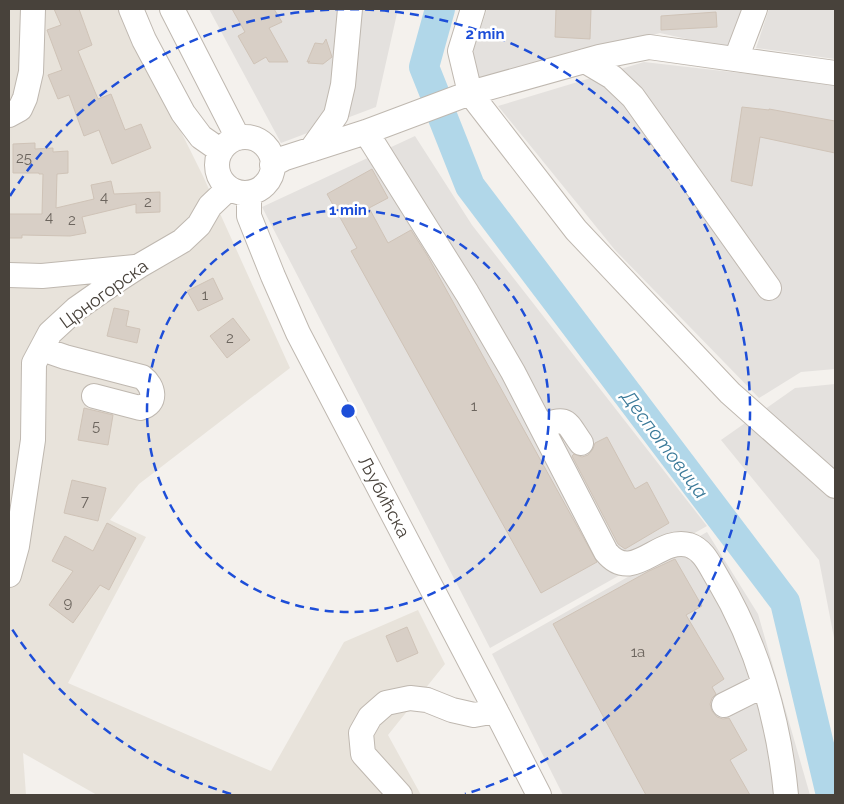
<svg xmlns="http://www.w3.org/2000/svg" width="844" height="804" viewBox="0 0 844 804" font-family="Raleway,sans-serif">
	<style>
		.residential { fill: #e8e3db }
		.industrial { fill: #e4e1de }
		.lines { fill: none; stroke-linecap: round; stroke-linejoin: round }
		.river { stroke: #b1d7e9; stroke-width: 30 }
		.building { fill: #d8cfc6; stroke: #cfc3b7 }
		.minor-casing { stroke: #bfb8b0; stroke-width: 26 }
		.minor { stroke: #fff; stroke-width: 24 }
		.ring { fill: none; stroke: #1d4ed8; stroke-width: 2.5; stroke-dasharray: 9 6 }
		.labels { text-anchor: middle; stroke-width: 5; stroke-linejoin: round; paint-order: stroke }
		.number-label { font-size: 15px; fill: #6c655e }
		.street-label { font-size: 18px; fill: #48423b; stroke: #fff }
		.water-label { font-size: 19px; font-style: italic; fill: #3b7a99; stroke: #fff }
		.centre { fill: #1d4ed8; stroke: #fff; stroke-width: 2.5 }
		.ring-label { font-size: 15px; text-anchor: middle; font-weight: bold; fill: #1d4ed8; stroke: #fff; stroke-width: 5; stroke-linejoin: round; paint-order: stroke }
	</style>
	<rect width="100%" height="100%" fill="#f4f1ed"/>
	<!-- residential -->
	<path class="residential" d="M9,9H120L203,176L290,368L139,484L110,520L146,537L68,683L271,771L344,642L418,610L445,664L388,735L421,795H97L23,753L26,795H9Z"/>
	<!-- industrial -->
	<path class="industrial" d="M209,9H398L376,107L281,143Z
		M487,9H745L727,48L660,33L477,84L471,54L476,42Z
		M769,9H835V59L756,48Z
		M644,62L835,84V369L801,372L759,398L615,250L498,106Z
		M415,136L472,225L707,526L490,648L262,207Z
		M835,384V643L819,560L721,440L795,388Z
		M707,532L758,614L810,795H563L492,654Z"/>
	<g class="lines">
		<!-- river -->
		<path class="river" d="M434,92L424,67L440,9
			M443,118L470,186L785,602L831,795"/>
	</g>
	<!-- building -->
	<path class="building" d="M54,9H79L92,45L78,51L98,99L111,94L125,130L141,124L151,148L112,164L99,130L84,136L69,95L58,99L48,75L62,70L47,30L61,25Z
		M232,9H274L282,22L269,28L288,62H269L266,57L254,64L238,36L245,32Z
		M556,9H591L590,39L555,37Z
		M716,12L717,27L661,30V16Z
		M326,39L332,57L323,64L308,63L310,61L307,62L315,43L323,44Z
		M742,107L769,110V109L835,121V153L760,137L752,186L731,181Z
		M35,143V149L53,148V152L68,151V173L57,174L56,208L94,199L91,185L111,181L114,194L160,192V212L136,213V204L82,217L86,233L70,236L22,235V238H9V214H42L43,174H39V173H13V144Z
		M372,169L388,198L369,208L388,243L411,230L427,255L597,562L541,593L351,251L357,248L327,194Z
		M213,278L223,299L198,311L187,291Z
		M114,308L129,311L126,326L140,329L137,343L107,336Z
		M233,318L250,340L227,358L210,336Z
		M84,408L113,415L108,445L78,440Z
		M607,437L635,489L647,482L669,523L625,549L618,544L572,456L574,454L582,457L588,455L593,449L595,443Z
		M72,480L106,488L98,521L64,513Z
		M107,523L136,538L109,590L100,585L73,623L49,605L73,571L52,561L65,536L93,551Z
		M675,559L702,606L686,615L724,679L712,687L716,694L712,698L710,704L712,711L717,717L723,719L729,718L747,750L730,760L750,795H646L553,624L649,571Z
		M407,627L418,653L397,662L386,636Z"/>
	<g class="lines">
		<defs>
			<path id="minor" d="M131,9L144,40L183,113L201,137L221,151
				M172,9L238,138
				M473,9L460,51L470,93L599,57L649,47L835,73
				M736,59L755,9
				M585,61L612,77L633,97L769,288
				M9,115L20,109L25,98L31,72L33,9
				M366,132L467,293L513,372L606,552C633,585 658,536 689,545C704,550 710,566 718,579C757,644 779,720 786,795
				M217 165a28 28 0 1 1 56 0a28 28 0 1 1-56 0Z
				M311,150L336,115L343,85L350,9
				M272,165L285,158L366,132L470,93L576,230L730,393L835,486
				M249,193V216L273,276L298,333L496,711L539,795
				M9,275L42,276L135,267
				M42,349L65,357L142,377C154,386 158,404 140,408L94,396
				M542,427C568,415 566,422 581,443
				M9,575L17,546L33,440L34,363L50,333L76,309L116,281L139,266L182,241L199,225L210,206L229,188
				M724,705L764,685
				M400,795L363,754L361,733L370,717L386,703L410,698L427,700L452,710L474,715L496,711"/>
		</defs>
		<!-- minor casing -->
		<use href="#minor" class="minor-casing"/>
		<!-- minor -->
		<use href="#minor" class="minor"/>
	</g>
	<!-- distance rings -->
	<g class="ring">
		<circle cx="348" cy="411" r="201"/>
		<path d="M231 794A401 401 0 0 1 10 626M10 196A401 401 0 1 1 465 794"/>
	</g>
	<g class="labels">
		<!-- number labels -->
		<g class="number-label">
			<text x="24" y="163">25</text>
			<text x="104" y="202">4</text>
			<text x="148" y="207">2</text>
			<text x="49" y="222">4</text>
			<text x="72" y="225">2</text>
			<text x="205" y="300">1</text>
			<text x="230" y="343">2</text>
			<text x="474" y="411">1</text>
			<text x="96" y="431">5</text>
			<text x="85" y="506">7</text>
			<text x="68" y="608">9</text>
			<text x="638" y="657">1a</text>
		</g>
		<!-- street labels -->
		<g class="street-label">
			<text transform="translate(104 294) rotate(-36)" y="6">Црногорска</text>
			<text transform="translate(384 497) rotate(62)" y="6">Љубићска</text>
		</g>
		<!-- water labels -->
		<g class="water-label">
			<text transform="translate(665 444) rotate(53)" y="7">Деспотовица</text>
		</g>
	</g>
	<circle cx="348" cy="411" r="8" class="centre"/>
	<g class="ring-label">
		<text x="485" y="39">2 min</text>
		<text x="348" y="215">1 min</text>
	</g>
	<!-- border -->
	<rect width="844" height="804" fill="none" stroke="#48423b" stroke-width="20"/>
</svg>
